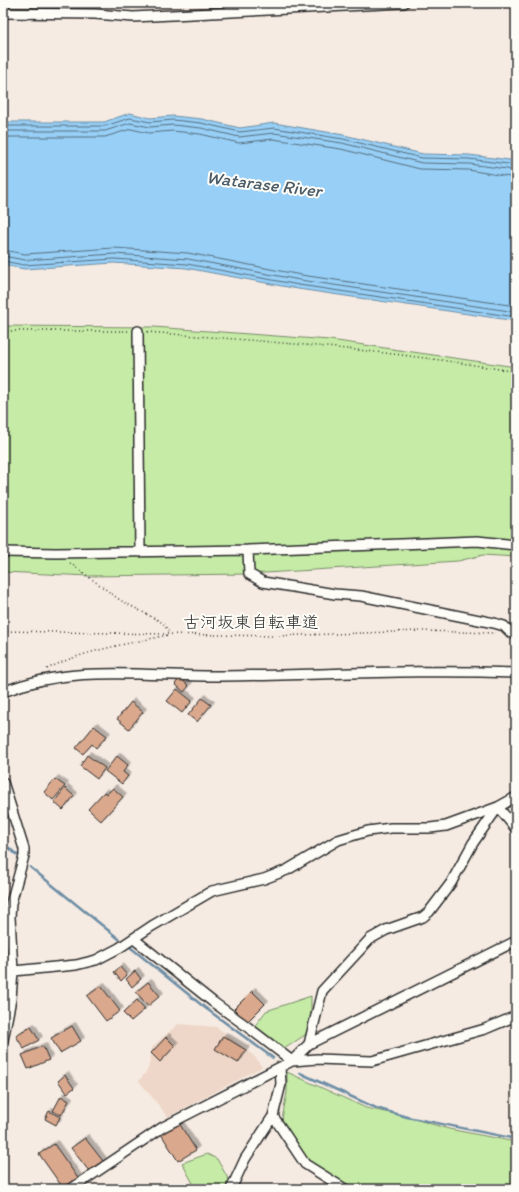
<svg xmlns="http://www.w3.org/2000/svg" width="519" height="1192" viewBox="0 0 519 1192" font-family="Itim,'Klee One',sans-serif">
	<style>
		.built { fill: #eed7c8 }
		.green { fill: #c5eba6; stroke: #788b68 }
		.water { fill: #97cff6; stroke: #6c8da5 }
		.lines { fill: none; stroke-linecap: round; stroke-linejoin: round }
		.shore { stroke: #566d7c; stroke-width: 1 }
		.stream { stroke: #6c8da5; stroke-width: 2.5 }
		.building { fill: #daa88d; stroke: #2b2b2b; filter: url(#shadow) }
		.minor-casing { stroke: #2b2b2b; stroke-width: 12 }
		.path { stroke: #2b2b2b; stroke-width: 1.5; stroke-dasharray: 1 3; stroke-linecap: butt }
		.minor { stroke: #fdfcf7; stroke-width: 9 }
		.labels { text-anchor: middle; stroke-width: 4; stroke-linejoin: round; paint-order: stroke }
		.street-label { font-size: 17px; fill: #2b2b2b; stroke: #fdfcf7 }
		.water-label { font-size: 18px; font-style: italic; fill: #4b5c68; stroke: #fdfcf7 }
	</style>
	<defs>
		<filter id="shadow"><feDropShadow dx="3.5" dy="-3.5" stdDeviation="0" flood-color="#0004"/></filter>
	</defs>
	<rect width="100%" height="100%" fill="#f6ebe2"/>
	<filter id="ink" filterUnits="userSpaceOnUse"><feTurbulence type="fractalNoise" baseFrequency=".025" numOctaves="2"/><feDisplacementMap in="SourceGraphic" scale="8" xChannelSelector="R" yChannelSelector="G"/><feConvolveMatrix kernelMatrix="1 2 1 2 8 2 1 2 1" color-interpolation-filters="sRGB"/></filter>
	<g filter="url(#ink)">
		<!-- built -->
		<path class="built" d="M178,1024L217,1027L254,1056L262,1067L168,1117L139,1081L148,1069L153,1046Z"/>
		<!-- green -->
		<path class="green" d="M3,326L154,327L330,340L516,367V557L483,555L458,561L249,574L89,576L3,572Z
			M311,996V1020L308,1033L284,1049L254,1027L266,1011Z
			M287,1072L366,1108L404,1116L449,1129L516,1142V1189H354L327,1174L306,1158L282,1119L287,1092Z
			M207,1154L217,1159L234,1189H196L182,1163Z"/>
		<!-- water -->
		<path class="water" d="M130,113L150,118L173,116L202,119L240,128L274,123L344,135L423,154L469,155L510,160L516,164V321L298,289L186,268L114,263L24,269L3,265V122H104Z"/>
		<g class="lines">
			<!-- shore -->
			<path class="shore" d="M3,126H105L130,118L150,122L173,120L201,123L240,132L274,128L343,139L422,158L469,159L508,164L516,167
				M3,131H105L130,123L150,127L173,125L201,128L239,137L274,133L342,143L422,163L469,164L507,169L516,172
				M3,137H105L131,129L149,133L173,131L200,134L239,143L273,139L341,149L420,169L468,170L516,178
				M3,250L25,254L114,248L188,253L301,275L516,306
				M3,256L25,260L114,254L188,259L300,280L516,312
				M3,261L24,265L114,259L187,264L299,285L516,317"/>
			<!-- stream -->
			<path class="stream" d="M3,843L17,855
				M30,867L119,939
				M130,947L204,1007L273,1058
				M300,1073L376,1108L407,1117L516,1139"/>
		</g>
		<!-- building -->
		<path class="building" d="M180,678L189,686L184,692L175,684Z
			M177,689L192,701L182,713L167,701Z
			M202,698L211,705L197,722L188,715Z
			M131,702L143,712L129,729L117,719Z
			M94,726L107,736L96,748L92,744L83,754L76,748Z
			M87,755L105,768L97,779L80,766Z
			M117,756L128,765L123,772L128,776L122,784L105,771Z
			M55,779L65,786L53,800L44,792Z
			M65,788L74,796L63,810L54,802Z
			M113,788L123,797L101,821L88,809L104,792L107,794Z
			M120,967L127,975L121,981L114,972Z
			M135,971L141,979L132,987L126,979Z
			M148,982L160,996L148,1006L136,992Z
			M101,986L120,1011L106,1021L87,996Z
			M252,991L265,1004L247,1022L234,1009Z
			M137,1000L145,1009L131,1021L123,1013Z
			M72,1026L81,1041L60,1053L51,1038Z
			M31,1027L39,1040L24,1049L16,1036Z
			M223,1036L246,1050L238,1063L215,1049Z
			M166,1037L175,1046L160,1062L151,1053Z
			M43,1046L49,1060L28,1069L22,1055Z
			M65,1075L74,1088L67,1093L58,1081Z
			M61,1096L69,1101L61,1115L53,1111Z
			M49,1111L60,1117L56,1125L45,1119Z
			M179,1123L196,1150L178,1161L161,1134Z
			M85,1138L103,1161L89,1171L71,1148Z
			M54,1144L78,1178L63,1188L39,1154Z"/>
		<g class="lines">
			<defs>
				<path id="minor" d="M3,13L95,14L133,17L404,3
					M138,331L140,552
					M248,550L249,574L263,582L335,594L361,596L494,623L504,626L511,633H516
					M3,552L56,553L248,550L477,541L516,545
					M3,692C75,663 147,677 222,676C320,675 418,669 516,673
					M3,782L24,849V856L11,903L10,917L13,971L11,999L3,1040
					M498,807L516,829
					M134,939L213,1002L245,1025L292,1061L309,1044L516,941
					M3,972L76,965L96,960L119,948L152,926L212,891L264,879L287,870L338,840L368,831L391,828H430L446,826L498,807L516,797
					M309,1044L322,991L370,939L386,930L423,917L429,912L451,883L473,843L498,807
					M280,1067L281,1084L273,1116L305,1164L345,1189
					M71,1189L163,1127L292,1061L317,1059L372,1061L485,1029L516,1016
					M231,1189L245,1159L273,1116"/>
			</defs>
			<!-- minor casing -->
			<use href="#minor" class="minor-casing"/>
			<!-- path -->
			<path class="path" d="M3,331H129
				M147,332C270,342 394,350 516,372
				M70,563L120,600L163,623L170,634
				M3,631L273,636L422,631L495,633
				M47,669C84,650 128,644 168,635"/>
			<!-- minor -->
			<use href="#minor" class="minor"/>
		</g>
	</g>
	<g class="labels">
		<!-- street labels -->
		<g class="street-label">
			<text x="251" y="628">古河坂東自転車道</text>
		</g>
		<!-- water labels -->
		<g class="water-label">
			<text transform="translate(264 184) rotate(7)" y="6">Watarase River</text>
		</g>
	</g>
	<!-- margin -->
	<rect width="519" height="1192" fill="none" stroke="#fdfcf7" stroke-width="16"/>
	<rect x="8" y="8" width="503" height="1176" fill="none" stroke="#2b2b2b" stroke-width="1.5" filter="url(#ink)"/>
</svg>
